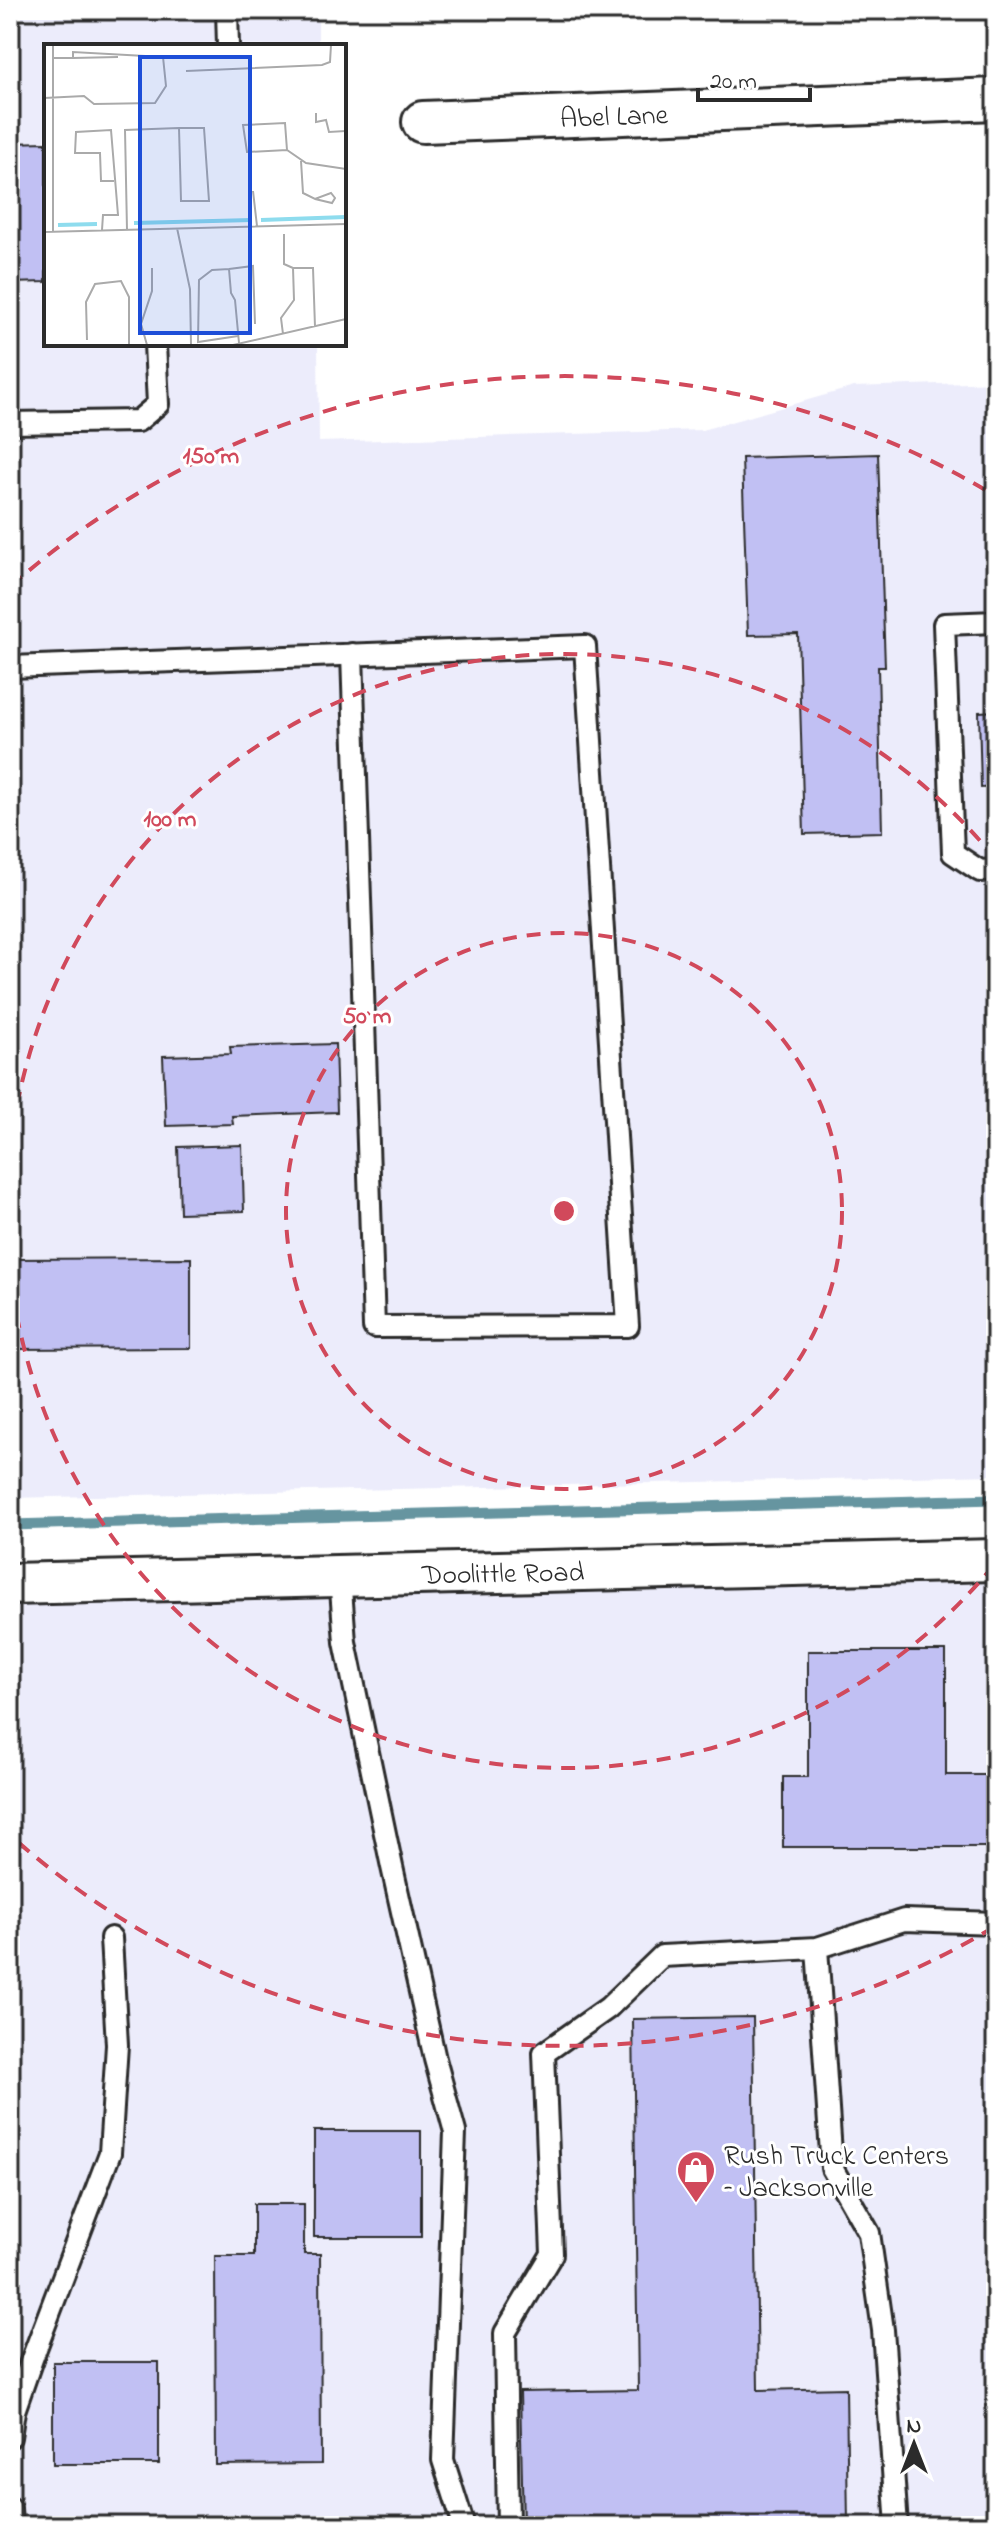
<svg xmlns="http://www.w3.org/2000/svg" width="1006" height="2536" viewBox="0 0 1006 2536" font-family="'Indie Flower',sans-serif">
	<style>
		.built { fill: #ececfb }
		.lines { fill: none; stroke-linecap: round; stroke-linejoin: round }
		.stream { stroke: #6695a0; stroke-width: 11 }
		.building { fill: #c1c0f3; stroke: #2b2b2b; stroke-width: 2 }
		.service-casing { stroke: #2b2b2b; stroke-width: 26 }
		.minor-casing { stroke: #2b2b2b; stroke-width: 46 }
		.service { stroke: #fff; stroke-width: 20 }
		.minor { stroke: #fff; stroke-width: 40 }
		.ring { fill: none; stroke: #d1495b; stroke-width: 4; stroke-dasharray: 14 10 }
		.labels { text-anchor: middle; stroke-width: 6; stroke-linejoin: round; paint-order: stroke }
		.street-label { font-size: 28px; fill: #2b2b2b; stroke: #fff }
		.poi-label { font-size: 28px; fill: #2b2b2b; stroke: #fff; text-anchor: start }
		.inset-river { fill: none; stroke: #8edcee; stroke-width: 4 }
		.inset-road { fill: none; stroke: #aaa; stroke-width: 2 }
		.view { fill: #1d4ed8; fill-opacity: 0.15; stroke: #1d4ed8; stroke-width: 4 }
		.inset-edge { fill: none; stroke: #2b2b2b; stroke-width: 4 }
		.centre { fill: #d1495b; stroke: #fff; stroke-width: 4 }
		.ring-label { font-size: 24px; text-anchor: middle; font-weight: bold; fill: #d1495b; stroke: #fff; stroke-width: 6; stroke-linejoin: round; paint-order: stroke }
	</style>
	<rect width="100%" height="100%" fill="#fff"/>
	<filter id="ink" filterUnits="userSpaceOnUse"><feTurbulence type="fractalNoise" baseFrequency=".0125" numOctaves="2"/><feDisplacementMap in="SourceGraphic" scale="16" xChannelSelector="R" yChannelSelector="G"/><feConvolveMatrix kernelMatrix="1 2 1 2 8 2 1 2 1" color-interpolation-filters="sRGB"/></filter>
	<g filter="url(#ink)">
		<!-- built -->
		<path class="built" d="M10,10H318V46H46V344H318L319,442L702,430L854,387L996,382V1475L10,1498Z
			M996,1577V2526H10V1606Z"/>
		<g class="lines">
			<!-- stream -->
			<path class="stream" d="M10,1525L996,1499"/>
		</g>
		<!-- building -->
		<path class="building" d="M46,142V282L10,283V143Z
			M878,454L885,667H878L882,832L804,834L798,634L748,635L742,458Z
			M996,711V787L981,788L979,712Z
			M335,1044L337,1112L232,1116L233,1124L166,1126L163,1056L231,1054L230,1047Z
			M242,1145L244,1211L180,1213L178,1147Z
			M191,1258V1348L10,1349V1259Z
			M808,1651H946V1775H996V1847H783V1777H808Z
			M753,2017L758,2390L846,2388L848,2525L523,2526L520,2392L638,2390L633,2019Z
			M314,2131H421V2237H314Z
			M254,2204H304V2254H320L321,2464L216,2465L215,2256H254Z
			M53,2362H159V2464H53Z"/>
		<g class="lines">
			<defs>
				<path id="service" d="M227,10L228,46
					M10,423L138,421L158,404L155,344
					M996,622L944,624L953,853L980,871L996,870
					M10,667L585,646L628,1326L374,1327L352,654
					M340,1576L345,1642L392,1867L435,2059L455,2132L443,2460L464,2526
					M817,1948L904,1920L996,1923
					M10,2437L14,2411L32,2359L110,2153L117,2045L111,1938
					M10,2508L11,2526
					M508,2526L505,2333L552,2254L544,2053L608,2008L662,1956L817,1948L832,2168L869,2233L883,2330L897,2526"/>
				<path id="minor" d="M423,122L996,99
					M10,1584L996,1560"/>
			</defs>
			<!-- service casing -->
			<use href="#service" class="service-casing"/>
			<!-- minor casing -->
			<use href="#minor" class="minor-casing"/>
			<!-- service -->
			<use href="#service" class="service"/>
			<!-- minor -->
			<use href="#minor" class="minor"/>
		</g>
	</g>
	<!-- distance rings -->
	<g class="ring">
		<circle cx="564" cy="1211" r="278"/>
		<path d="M994 1565A557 557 0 0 1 10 1269M10 1153A557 557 0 0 1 994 857"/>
		<path d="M994 1927A835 835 0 0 1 11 1836M11 586A835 835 0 0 1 994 495"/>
	</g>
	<!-- icons -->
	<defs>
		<symbol id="shop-pin" viewBox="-11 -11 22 30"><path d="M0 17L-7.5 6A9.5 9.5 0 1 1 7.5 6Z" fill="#d1495b" stroke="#fff"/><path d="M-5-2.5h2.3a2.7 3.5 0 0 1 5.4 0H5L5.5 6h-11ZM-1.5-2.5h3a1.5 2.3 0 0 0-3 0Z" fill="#fff"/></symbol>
	</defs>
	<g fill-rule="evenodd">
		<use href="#shop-pin" x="674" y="2148" width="44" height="60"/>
	</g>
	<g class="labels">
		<!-- street labels -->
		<g class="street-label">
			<text transform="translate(614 115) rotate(-2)" y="10">Abel Lane</text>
			<text transform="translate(503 1572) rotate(-1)" y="10">Doolittle Road</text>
		</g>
		<!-- poi labels -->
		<g class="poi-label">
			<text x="724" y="2164">Rush Truck Centers<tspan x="724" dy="32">– Jacksonville</tspan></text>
		</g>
	</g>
	<!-- overview -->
	<g transform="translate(44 44)">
		<rect width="302" height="302" fill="#fff"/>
		<path class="inset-river" d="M217,176L302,173M90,179L208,176M14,181L53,180"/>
		<path class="inset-road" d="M9,1V187M29,14L74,13M142,27L278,21L286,18L287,1M0,54L40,52L50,60L111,59L122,42L119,13L29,8V14H9M272,69V78L282,76L285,88L302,87M243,106L241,79L199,81L203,108L243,106L262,119L302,125M257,117L259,149L271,155L287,149L291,154L288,159L271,155M70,137H57L56,109H31L32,88L67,86L74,171M209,147L213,182M133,184L146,245L147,301M58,186L59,171H75M83,186L81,86L135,84H160L165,157H137L135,84M0,188L302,180M249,224H269L271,283M185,225L209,222L211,280M239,290L237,274L250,256L249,224L240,220V190M194,292L154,298L155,236L168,226L185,225L187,249L191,256L195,299M43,296L42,258L51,240L77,237L85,253V301M103,301L97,280L108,247V224M189,301L302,275"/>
		<path class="view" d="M96,13H206V289H96Z"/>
		<rect width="302" height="302" class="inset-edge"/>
	</g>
	<circle cx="564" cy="1211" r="12" class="centre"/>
	<g class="ring-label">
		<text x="211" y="463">150 m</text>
		<text x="170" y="826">100 m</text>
		<text x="367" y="1023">50 m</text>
	</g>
	<!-- margin -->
	<rect width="1006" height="2536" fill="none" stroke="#fff" stroke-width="40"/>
	<rect x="20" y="20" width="966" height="2496" fill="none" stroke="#2b2b2b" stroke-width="3" filter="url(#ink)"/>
	<!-- north arrow -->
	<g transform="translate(914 2444)" stroke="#ffffff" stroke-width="6" paint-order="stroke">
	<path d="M0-6L14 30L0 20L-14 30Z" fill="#2b2b2b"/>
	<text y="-12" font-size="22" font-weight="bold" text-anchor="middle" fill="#2b2b2b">N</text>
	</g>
	<!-- scale -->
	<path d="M698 88v12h112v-12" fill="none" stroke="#2b2b2b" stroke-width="4"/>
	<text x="710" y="88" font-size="24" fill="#2b2b2b" stroke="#ffffff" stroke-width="6" paint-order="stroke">20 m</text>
</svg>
